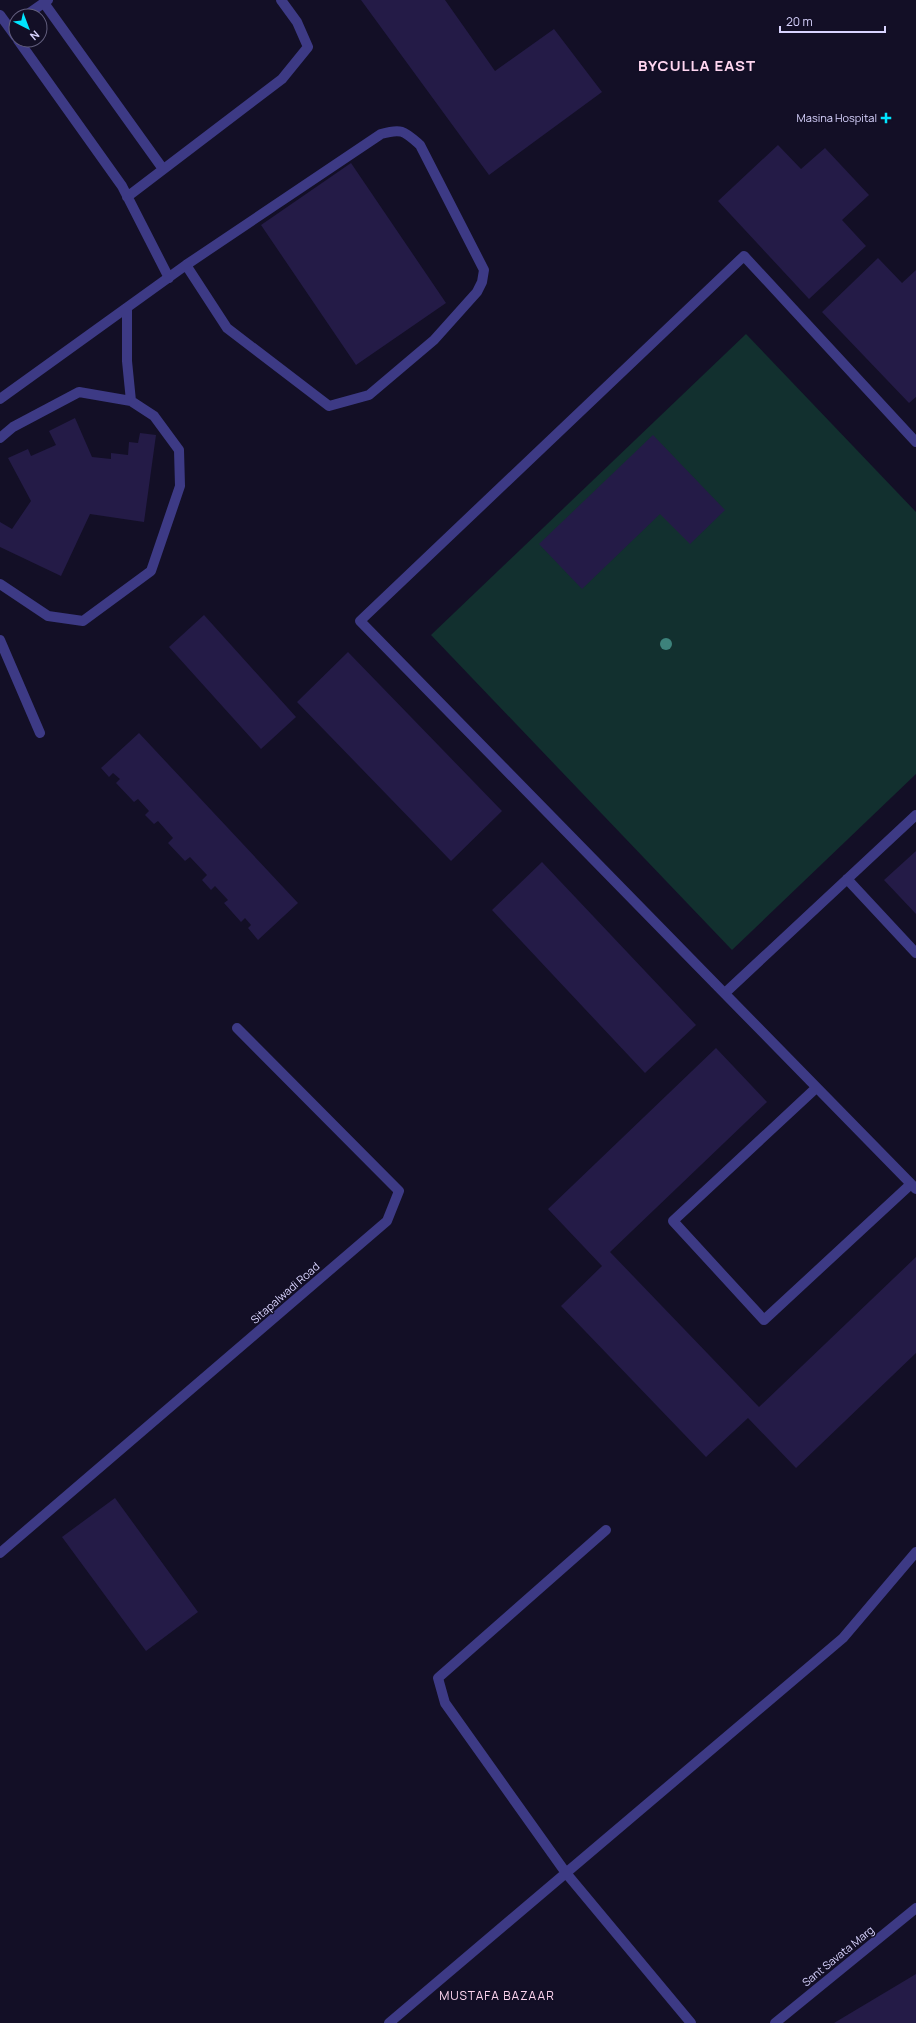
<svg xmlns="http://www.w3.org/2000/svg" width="916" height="2023" viewBox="0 0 916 2023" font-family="Manrope,sans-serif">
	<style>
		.green { fill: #12302f }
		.building { fill: #241b47 }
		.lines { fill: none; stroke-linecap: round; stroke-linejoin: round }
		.minor { stroke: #3d3a85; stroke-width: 10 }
		.tree { fill: #3d827b }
		.poi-dot { fill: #00e5ff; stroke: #130f26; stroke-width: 1.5 }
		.labels { text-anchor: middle; stroke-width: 3; stroke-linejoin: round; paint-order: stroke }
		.poi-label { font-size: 11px; fill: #d9d4ff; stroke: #130f26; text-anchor: end }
		.street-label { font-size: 11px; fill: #d9d4ff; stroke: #130f26 }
		.neighbourhood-label { font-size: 12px; letter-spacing: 1px; fill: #ffd6f0; stroke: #130f26 }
		.district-label { font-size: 15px; font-weight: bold; letter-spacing: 1px; fill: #ffd6f0; stroke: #130f26 }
	</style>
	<rect width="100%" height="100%" fill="#130f26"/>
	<!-- green -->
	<path class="green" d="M746,334L916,512V774L732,950L431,635Z"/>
	<!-- building -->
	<path class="building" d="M361,0H445L495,71L554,29L602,92L489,175Z
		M778,145L801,169L825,148L869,195L842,220L866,246L809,299L718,201Z
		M351,163L446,303L356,365L261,225Z
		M878,258L902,283L916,270V397L909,403L822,312Z
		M75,418L92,457L111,459V453L128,455L129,442L138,443L140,433L156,435L144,522L90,514L61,576L0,547V522L12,529L31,501L8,458L28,449L31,456L56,445L49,431Z
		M653,435L725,510L690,544L660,514L582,589L539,544Z
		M204,615L296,717L261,749L169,647Z
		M348,652L502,811L451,861L297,702Z
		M139,733L298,903L258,940L248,928L251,925L245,918L241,922L224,903L228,900L215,886L211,890L202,880L207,875L190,857L185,861L168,843L173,838L158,821L154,824L145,815L149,811L138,799L134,802L116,783L120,779L113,773L109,777L101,768Z
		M916,851V914L884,880Z
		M542,862L696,1025L645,1073L492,910Z
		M716,1048L767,1102L610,1252L759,1407L916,1257V1353L796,1468L748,1418L706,1457L561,1306L602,1266L548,1209Z
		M115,1498L198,1612L146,1651L62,1537Z
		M916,1974V2023H834Z"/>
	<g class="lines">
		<!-- minor -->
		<path class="minor" d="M44,3L163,169
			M0,15L16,37
			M25,16L48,0
			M18,40L122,186L169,278
			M127,197L282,79L308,47L297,22L281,0
			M127,308V361L131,401
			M0,399L186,265L381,134C402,128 404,131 420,145L484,270L482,282L477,292L434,340L369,395L329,406L227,328L186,265
			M0,438L13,427L79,392L131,401L154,416L179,450L180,486L151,571L83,621L48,616L0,584
			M916,442L744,256L360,621L916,1189
			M0,640L40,733
			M847,879L916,953
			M725,993L916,815
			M816,1088L673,1221L764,1320L911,1184
			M606,1530L438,1678L445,1703L566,1873L691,2023
			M0,1553L387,1221L399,1191L237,1028
			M389,2023L843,1638L916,1552
			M775,2023L916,1908"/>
	</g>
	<!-- trees -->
	<circle class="tree" cx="666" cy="644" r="6"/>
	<!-- markers -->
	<path class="poi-dot" d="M884 112h4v4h4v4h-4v4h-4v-4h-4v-4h4z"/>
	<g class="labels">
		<!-- poi labels -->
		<g class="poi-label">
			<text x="877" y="122">Masina Hospital</text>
		</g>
		<!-- street labels -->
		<g class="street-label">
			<text transform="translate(285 1293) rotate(-41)" y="4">Sitapalwadi Road</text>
			<text transform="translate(838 1956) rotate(-39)" y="4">Sant Savata Marg</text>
		</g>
		<!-- neighbourhood labels -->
		<g class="neighbourhood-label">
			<text x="497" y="2000">MUSTAFA BAZAAR</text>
		</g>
		<!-- district labels -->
		<g class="district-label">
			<text x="697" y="71">BYCULLA EAST</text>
		</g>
	</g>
	<!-- north arrow -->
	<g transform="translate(28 28) rotate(138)"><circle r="19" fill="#130f26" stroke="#625e7d"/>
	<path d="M0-3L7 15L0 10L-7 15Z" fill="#00e5ff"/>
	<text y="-6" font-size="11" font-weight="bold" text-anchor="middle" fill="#d9d4ff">N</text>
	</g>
	<!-- scale -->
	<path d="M780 26v6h105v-6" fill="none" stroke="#d9d4ff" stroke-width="2"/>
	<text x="786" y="26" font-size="12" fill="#d9d4ff" stroke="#130f26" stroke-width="3" paint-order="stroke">20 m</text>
</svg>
